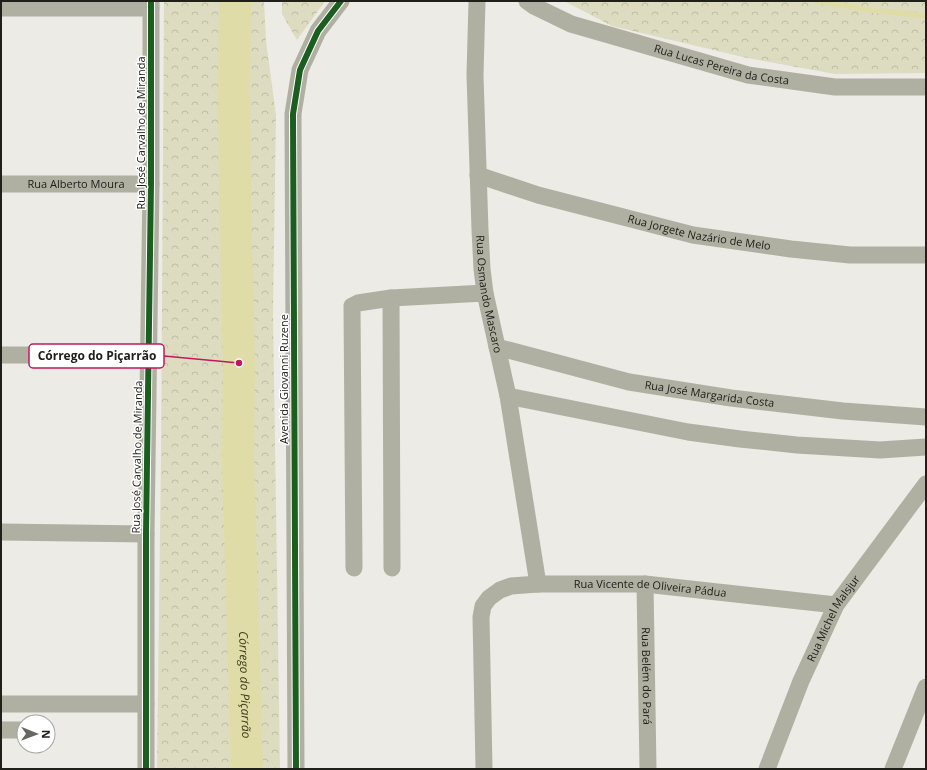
<svg xmlns="http://www.w3.org/2000/svg" width="927" height="770" viewBox="0 0 927 770" font-family="'Open Sans',sans-serif">
	<style>
		.forest { fill: url(#forest-crowns) }
		.lines { fill: none; stroke-linecap: round; stroke-linejoin: round }
		.stream { stroke: #dfdca7; stroke-width: 5.5 }
		.river { stroke: #dfdca7; stroke-width: 32 }
		.minor { stroke: #b0b0a2; stroke-width: 17 }
		.cycleway-casing { stroke: #fff; stroke-width: 8 }
		.cycleway { stroke: #1b5e20; stroke-width: 6 }
		.labels { text-anchor: middle; stroke-width: 3; stroke-linejoin: round; paint-order: stroke }
		.street-label { font-size: 11px; fill: #20201b; stroke: #fff }
		.water-label { font-size: 12px; font-style: italic; fill: #3a3817; stroke: #fff }
		.leader { fill: none; stroke: #c2185b; stroke-width: 1.5 }
		.callout-dot { fill: #c2185b; stroke: #fff; stroke-width: 1.5 }
		.callout { fill: #fff; stroke: #c2185b; stroke-width: 1.5 }
		.callout-label { font-size: 12px; text-anchor: middle; font-weight: bold; fill: #20201b }
	</style>
	<defs>
		<pattern id="forest-crowns" width="20" height="18" patternUnits="userSpaceOnUse"><rect width="20" height="18" fill="#dddcc0"/><path d="M2 6a3 3 0 1 1 6 0M12 15a3 3 0 1 1 6 0" fill="none" stroke="#bdbca4"/></pattern>
	</defs>
	<rect width="100%" height="100%" fill="#ecebe5"/>
	<!-- forest -->
	<path class="forest" d="M164,1H264L266,41L276,115L273,313L280,769H157L161,456Z
		M282,1H325L297,40L282,14Z
		M564,1H926V73L835,74L747,58L612,26Z"/>
	<g class="lines">
		<!-- stream -->
		<path class="stream" d="M817,1L863,9L926,16"/>
		<!-- river -->
		<path class="river" id="s1" d="M235,1L234,85L235,200L239,363L238,461L247,769"/>
		<!-- minor -->
		<g class="minor">
			<path id="s2" d="M477,1L475,75L480,230L482,269L485,293L508,396L538,584"/>
			<path id="s3" d="M527,1L534,6L571,24L748,75L835,87H926"/>
			<path d="M1,8H151"/>
			<path id="s4" d="M478,175L538,195L693,235L791,249L850,255H926"/>
			<path id="s5" d="M1,184H151"/>
			<path d="M391,298L392,568"/>
			<path id="s6" d="M497,347L629,382L731,398L843,411L926,417"/>
			<path d="M1,355H149"/>
			<path d="M508,396L688,432L740,439L797,445L880,450L926,447"/>
			<path d="M1,532L146,534"/>
			<path d="M354,568L352,306L358,303L391,298L485,293"/>
			<path id="s7" d="M645,584L648,769"/>
			<path d="M1,704H146"/>
			<path d="M1,730H24"/>
			<path d="M146,769V534L151,184V1"/>
			<path d="M296,769L293,114L300,70L318,31L341,1"/>
			<path id="s8" d="M484,769L481,617L483,606L489,598L500,590L511,586L538,584H645L836,605"/>
			<path id="s9" d="M767,769L801,681L836,605L926,484"/>
			<path d="M893,769L926,687"/>
		</g>
		<defs>
			<path id="cycleway" d="M146,769V534L151,184V1
				M296,769L293,114L300,70L318,31L341,1"/>
		</defs>
		<!-- cycleway casing -->
		<use href="#cycleway" class="cycleway-casing"/>
		<!-- cycleway -->
		<use href="#cycleway" class="cycleway"/>
	</g>
	<g class="labels">
		<!-- street labels -->
		<g class="street-label">
			<text dy="4" stroke="none"><textPath href="#s3" startOffset="206">Rua Lucas Pereira da Costa</textPath></text>
			<text transform="translate(141 133) rotate(-90)" y="4">Rua José Carvalho de Miranda</text>
			<text dy="4" stroke="none"><textPath href="#s5" startOffset="75">Rua Alberto Moura</textPath></text>
			<text dy="4" stroke="none"><textPath href="#s4" startOffset="229">Rua Jorgete Nazário de Melo</textPath></text>
			<text dy="4" stroke="none"><textPath href="#s2" startOffset="294">Rua Osmando Mascaro</textPath></text>
			<text transform="translate(284 379) rotate(-90)" y="4">Avenida Giovanni Ruzene</text>
			<text dy="4" stroke="none"><textPath href="#s6" startOffset="218">Rua José Margarida Costa</textPath></text>
			<text transform="translate(137 457) rotate(-89)" y="4">Rua José Carvalho de Miranda</text>
			<text dy="4" stroke="none"><textPath href="#s8" startOffset="338">Rua Vicente de Oliveira Pádua</textPath></text>
			<text dy="4" stroke="none"><textPath href="#s9" startOffset="165">Rua Michel Malsjur</textPath></text>
			<text dy="4" stroke="none"><textPath href="#s7" startOffset="92">Rua Belém do Pará</textPath></text>
		</g>
		<!-- water labels -->
		<g class="water-label">
			<text dy="4" stroke="none"><textPath href="#s1" startOffset="684">Córrego do Piçarrão</textPath></text>
		</g>
	</g>
	<!-- callouts -->
	<path class="leader" d="M239 363L164 356"/>
	<circle class="callout-dot" cx="239" cy="363" r="4"/>
	<rect class="callout" x="29" y="344" width="135" height="24" rx="4"/>
	<g class="callout-label">
		<text x="97" y="360">Córrego do Piçarrão</text>
	</g>
	<!-- border -->
	<rect width="927" height="770" fill="none" stroke="#20201b" stroke-width="4"/>
	<!-- north arrow -->
	<g transform="translate(36 734) rotate(91)"><circle r="19" fill="#ffffff" stroke="#a6a6a4"/>
	<path d="M0-3L7 15L0 10L-7 15Z" fill="#676762"/>
	<text y="-6" font-size="11" font-weight="bold" text-anchor="middle" fill="#20201b">N</text>
	</g>
</svg>
